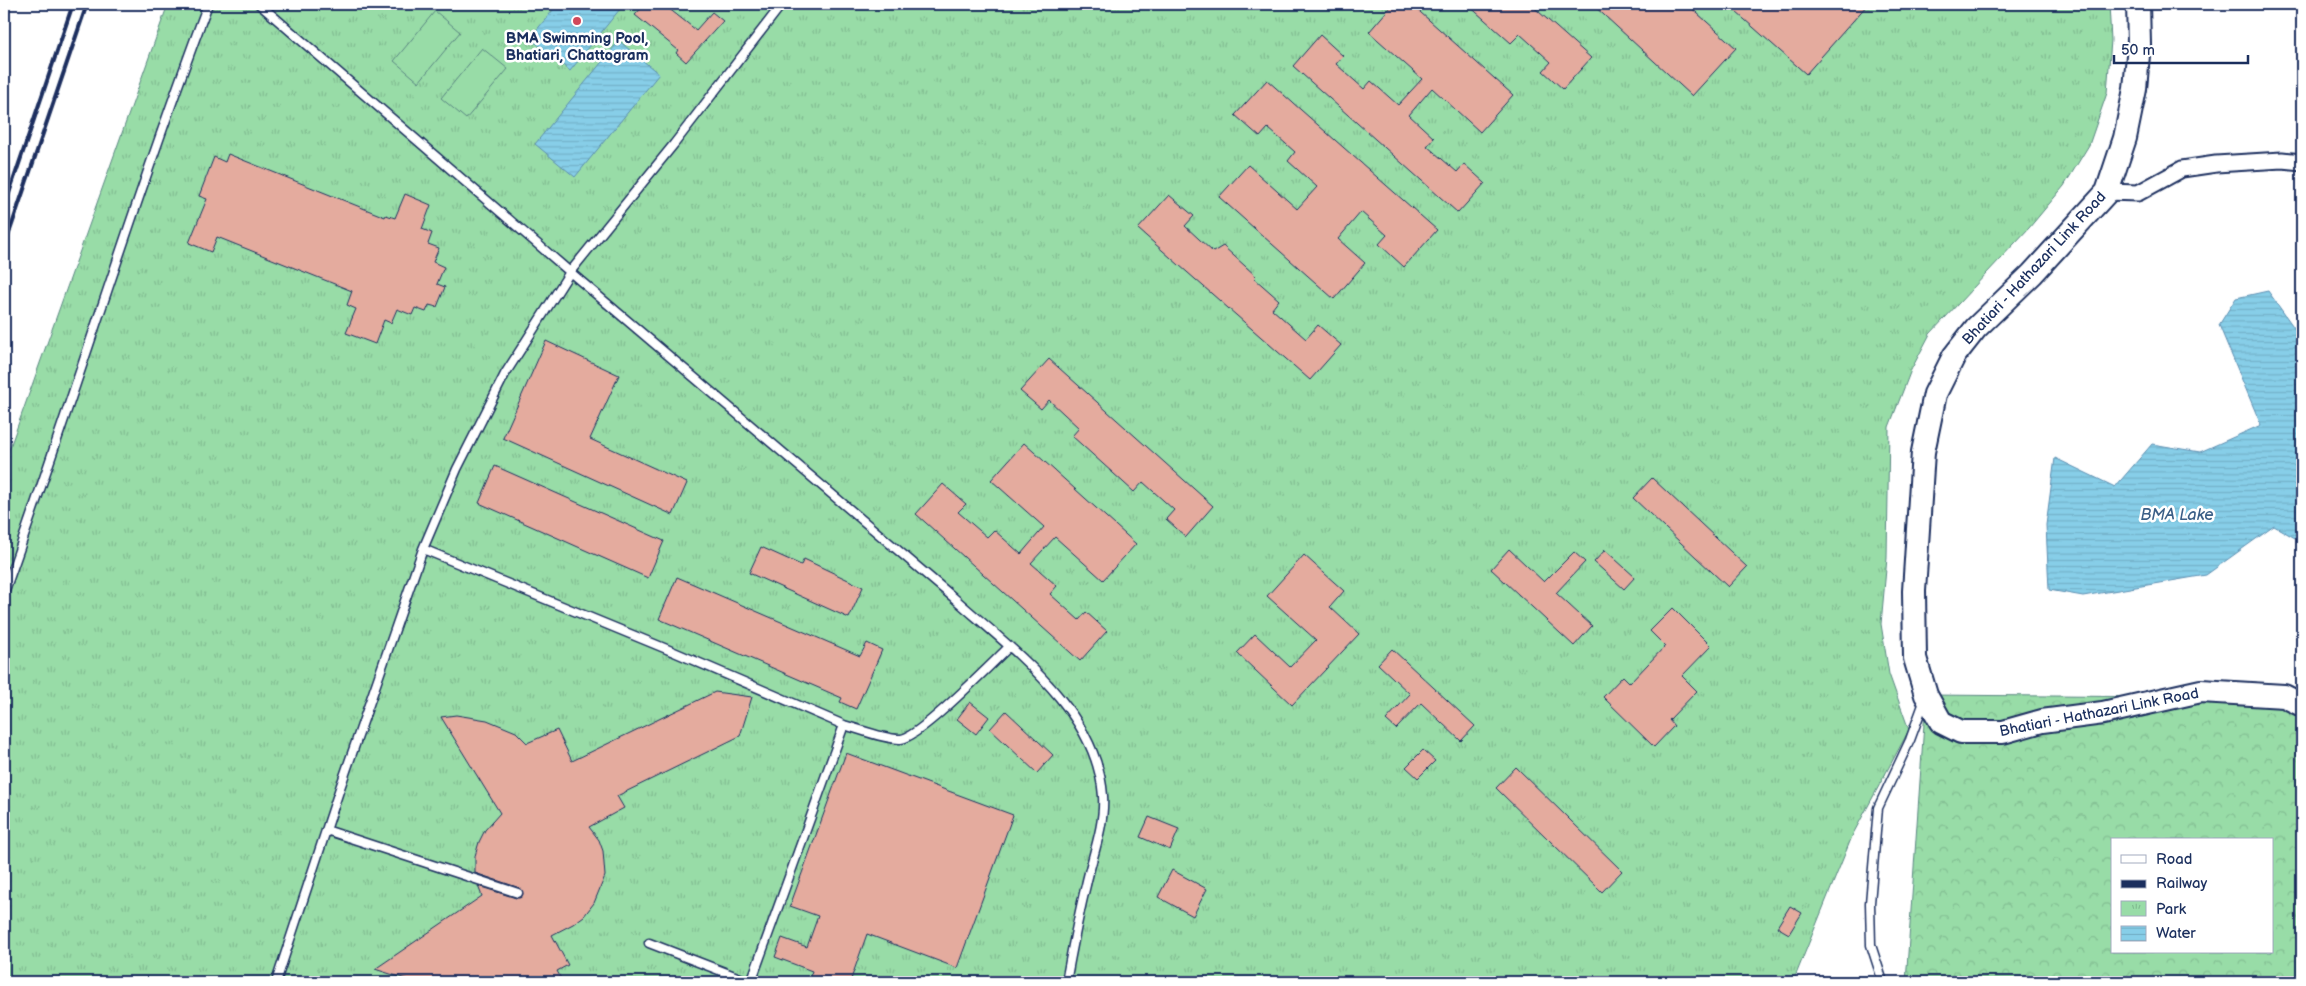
<svg xmlns="http://www.w3.org/2000/svg" width="2306" height="986" viewBox="0 0 2306 986" font-family="'Balsamiq Sans',sans-serif">
	<style>
		.forest { fill: url(#forest-crowns); stroke: #5a8682; fill-rule: evenodd }
		.park { fill: url(#park-tufts); stroke: #5a8682 }
		.pitch { fill: #98dca7; stroke: #5a8682 }
		.water { fill: url(#water-rules); stroke: #5c8eb1 }
		.building { fill: #e4ab9e; stroke: #1b2f5e }
		.lines { fill: none; stroke-linecap: round; stroke-linejoin: round }
		.lane-casing { stroke: #1b2f5e; stroke-width: 11 }
		.street-casing { stroke: #1b2f5e; stroke-width: 19 }
		.primary-casing { stroke: #1b2f5e; stroke-width: 26 }
		.lane { stroke: #fff; stroke-width: 8 }
		.street { stroke: #fff; stroke-width: 15 }
		.primary { stroke: #fff; stroke-width: 22 }
		.rail { stroke: #1b2f5e; stroke-width: 4 }
		.poi-dot { fill: #d1495b; stroke: #fff; stroke-width: 2 }
		.labels { text-anchor: middle; stroke-width: 5; stroke-linejoin: round; paint-order: stroke }
		.poi-label { font-size: 15px; font-weight: bold; fill: #1b2f5e; stroke: #fff }
		.street-label { font-size: 15px; fill: #1b2f5e; stroke: #fff }
		.water-label { font-size: 16px; font-style: italic; fill: #3b5f87; stroke: #fff }
	</style>
	<defs>
		<pattern id="forest-crowns" width="20" height="18" patternUnits="userSpaceOnUse" patternTransform="scale(1.25)"><rect width="20" height="18" fill="#98dca7"/><path d="M2 6a3 3 0 1 1 6 0M12 15a3 3 0 1 1 6 0" fill="none" stroke="#82bd92"/></pattern>
		<pattern id="park-tufts" width="24" height="20" patternUnits="userSpaceOnUse" patternTransform="scale(1.25)"><rect width="24" height="20" fill="#98dca7"/><path d="M3 7l-1-3M5 7V3M7 7l1-3M15 17l-1-3M17 17v-4M19 17l1-3" fill="none" stroke="#82bd92"/></pattern>
		<pattern id="water-rules" width="6" height="5" patternUnits="userSpaceOnUse" patternTransform="scale(1.25)"><rect width="6" height="5" fill="#87cee8"/><path d="M0 2.5h6" fill="none" stroke="#74b1c9"/></pattern>
	</defs>
	<rect width="100%" height="100%" fill="#fff"/>
	<filter id="ink" filterUnits="userSpaceOnUse"><feTurbulence type="fractalNoise" baseFrequency=".02" numOctaves="2"/><feDisplacementMap in="SourceGraphic" scale="10" xChannelSelector="R" yChannelSelector="G"/><feConvolveMatrix kernelMatrix="1 2 1 2 8 2 1 2 1" color-interpolation-filters="sRGB"/></filter>
	<g filter="url(#ink)">
		<!-- forest -->
		<path class="forest" d="M1926,695L2302,698V982H1906ZM2112,840H2272V952H2112Z"/>
		<!-- park -->
		<path class="park" d="M168,4H2109L2111,40L2107,93L2089,145L2064,186L2029,228L1930,334L1911,370L1889,427L1887,558L1881,624L1889,674L1909,730L1853,834L1793,982H4V464Z"/>
		<!-- pitch -->
		<path class="pitch" d="M435,11L460,32L419,82L394,61Z
			M482,48L508,69L466,119L441,98Z"/>
		<!-- water -->
		<path class="water" d="M558,4H624L570,71L530,38Z
			M619,41L659,74L575,177L535,144Z
			M2268,291L2302,339V542L2274,526L2206,575L2083,596L2049,590L2046,525L2055,458L2115,487L2152,444L2200,452L2261,425L2219,325L2236,298Z"/>
		<!-- building -->
		<path class="building" d="M645,4H663L696,30L712,12L723,21L686,62L676,53L678,50L635,15Z
			M1393,4H1411L1513,95L1480,132L1432,88L1409,115L1434,138L1427,146L1457,172L1464,164L1485,183L1458,213L1293,66L1320,35L1343,56L1336,64L1364,89L1371,81L1398,105L1422,79L1369,32Z
			M1467,4H1530L1591,58L1563,89L1543,71L1551,62L1520,34L1511,43Z
			M1592,4H1687L1736,48L1692,96Z
			M1727,4H1868L1806,74Z
			M1267,80L1437,230L1404,267L1379,244L1387,235L1361,212L1338,239L1365,263L1334,299L1219,197L1248,165L1297,209L1317,187L1288,161L1295,152L1268,128L1260,137L1235,115Z
			M228,154L385,217L386,215L395,218L405,194L431,205L422,229L432,233L428,244L439,248L433,262L444,267L437,284L445,287L437,307L429,305L426,312L415,308L412,315L397,309L391,323L384,320L375,344L346,333L356,309L347,305L352,291L217,237L211,252L189,243L207,199L199,196L214,157L225,162Z
			M1169,195L1194,216L1185,226L1213,252L1223,246L1256,276L1254,278L1279,300L1272,309L1306,339L1318,325L1341,345L1310,380L1138,229Z
			M546,341L619,375L590,439L687,483L673,515L503,438Z
			M1049,359L1213,506L1186,537L1166,519L1174,510L1143,482L1134,492L1072,436L1079,428L1049,400L1041,409L1020,391Z
			M1024,443L1136,544L1103,580L1055,537L1031,563L1057,586L1050,594L1079,620L1086,612L1107,631L1080,661L916,514L943,484L966,504L958,512L987,537L994,530L1021,554L1044,527L991,480Z
			M495,466L664,541L648,578L479,503Z
			M1652,478L1747,567L1728,587L1633,498Z
			M761,547L801,565L804,559L863,587L849,618L749,573Z
			M1509,549L1544,582L1574,552L1585,562L1556,593L1592,626L1574,646L1491,569Z
			M1605,550L1635,577L1624,589L1594,562Z
			M1304,555L1344,591L1330,607L1359,634L1292,705L1237,653L1255,634L1290,667L1316,640L1267,596Z
			M677,577L860,656L867,643L882,650L856,709L840,702L842,698L659,619Z
			M1673,608L1711,646L1682,676L1697,691L1669,720L1674,726L1654,747L1603,697L1623,676L1630,683L1665,646L1650,631Z
			M1392,649L1475,726L1461,741L1421,703L1396,729L1386,720L1410,694L1378,664Z
			M715,692L752,697L740,736L617,796L624,808L589,827L599,840L603,851L605,876L594,903L584,916L573,924L552,935L568,965L557,971L563,982H415L375,969L482,896L478,886L516,898L521,897L523,894L520,888L475,873V856L479,842L485,830L500,813L441,717L456,715L487,720L516,732L527,743L557,730L572,761Z
			M970,702L989,717L976,734L957,719Z
			M1006,711L1053,755L1037,773L990,729Z
			M1423,750L1435,761L1418,778L1406,767Z
			M846,753L1013,815L957,968L867,934L850,982H808L812,971L775,957L782,938L807,947L818,916L790,906Z
			M1516,767L1622,871L1602,892L1496,788Z
			M1149,817L1179,829L1170,850L1140,837Z
			M1172,870L1207,889L1193,916L1158,897Z
			M1790,906L1802,913L1789,934L1777,927Z"/>
		<g class="lines">
			<defs>
				<path id="lane" d="M259,4L570,272L953,597C1012,650 1097,710 1103,796C1105,825 1092,857 1086,885C1078,917 1072,950 1066,982
					M423,549L674,652L844,725L751,982
					M4,593C74,397 135,198 208,4
					M844,725C859,729 886,740 901,739C920,737 991,664 1009,647
					M326,830L518,893
					M649,943L750,982
					M276,982L340,788L423,549L457,469L505,374L570,272L674,144L782,4
					M1883,982L1871,945L1870,903L1878,808L1910,740L1924,702"/>
				<path id="street" d="M2107,192L2138,193L2182,169L2216,164L2282,160L2302,162"/>
				<path id="primary" d="M2138,4L2139,44L2135,89L2125,138L2107,192L2032,274L1976,328L1954,356L1935,394L1923,452L1914,591L1915,658L1926,695L1941,722L1961,732H2003L2042,721L2103,713L2201,691L2284,696L2302,705"/>
			</defs>
			<!-- lane casing -->
			<use href="#lane" class="lane-casing"/>
			<!-- street casing -->
			<use href="#street" class="street-casing"/>
			<!-- primary casing -->
			<use href="#primary" class="primary-casing"/>
			<!-- lane -->
			<use href="#lane" class="lane"/>
			<!-- street -->
			<use href="#street" class="street"/>
			<!-- primary -->
			<use href="#primary" class="primary"/>
			<!-- rail -->
			<path class="rail" d="M4,208L73,4
				M4,248L87,4"/>
		</g>
	</g>
	<!-- markers -->
	<circle class="poi-dot" cx="577" cy="21" r="5"/>
	<g class="labels">
		<!-- poi labels -->
		<g class="poi-label">
			<text x="577" y="43">BMA Swimming Pool,<tspan x="577" dy="17">Bhatiari, Chattogram</tspan></text>
		</g>
		<!-- street labels -->
		<g class="street-label">
			<text transform="translate(2034 268) rotate(-47)" y="5">Bhatiari - Hathazari Link Road</text>
			<text transform="translate(2099 712) rotate(-11)" y="5">Bhatiari - Hathazari Link Road</text>
		</g>
		<!-- water labels -->
		<g class="water-label">
			<text x="2177" y="520">BMA Lake</text>
		</g>
	</g>
	<!-- margin -->
	<rect width="2306" height="986" fill="none" stroke="#fff" stroke-width="20"/>
	<rect x="10" y="10" width="2286" height="966" fill="none" stroke="#1b2f5e" stroke-width="2" filter="url(#ink)"/>
	<!-- legend -->
	<rect x="2111" y="838" width="162" height="115" fill="#ffffff" stroke="#a4acbf"/>
	<rect x="2121" y="855" width="25" height="8" fill="#ffffff" stroke="#a4acbf"/>
	<text x="2156" y="864" font-size="15" fill="#1b2f5e">Road</text>
	<rect x="2121" y="880" width="25" height="8" fill="#1b2f5e" stroke="#a4acbf"/>
	<text x="2156" y="888" font-size="15" fill="#1b2f5e">Railway</text>
	<rect x="2121" y="901" width="25" height="15" fill="url(#park-tufts)" stroke="#a4acbf"/>
	<text x="2156" y="914" font-size="15" fill="#1b2f5e">Park</text>
	<rect x="2121" y="926" width="25" height="15" fill="url(#water-rules)" stroke="#a4acbf"/>
	<text x="2156" y="938" font-size="15" fill="#1b2f5e">Water</text>
	<!-- scale -->
	<path d="M2114 55v8h134v-8" fill="none" stroke="#1b2f5e" stroke-width="2.5"/>
	<text x="2121" y="55" font-size="15" fill="#1b2f5e" stroke="#ffffff" stroke-width="4" paint-order="stroke">50 m</text>
</svg>
